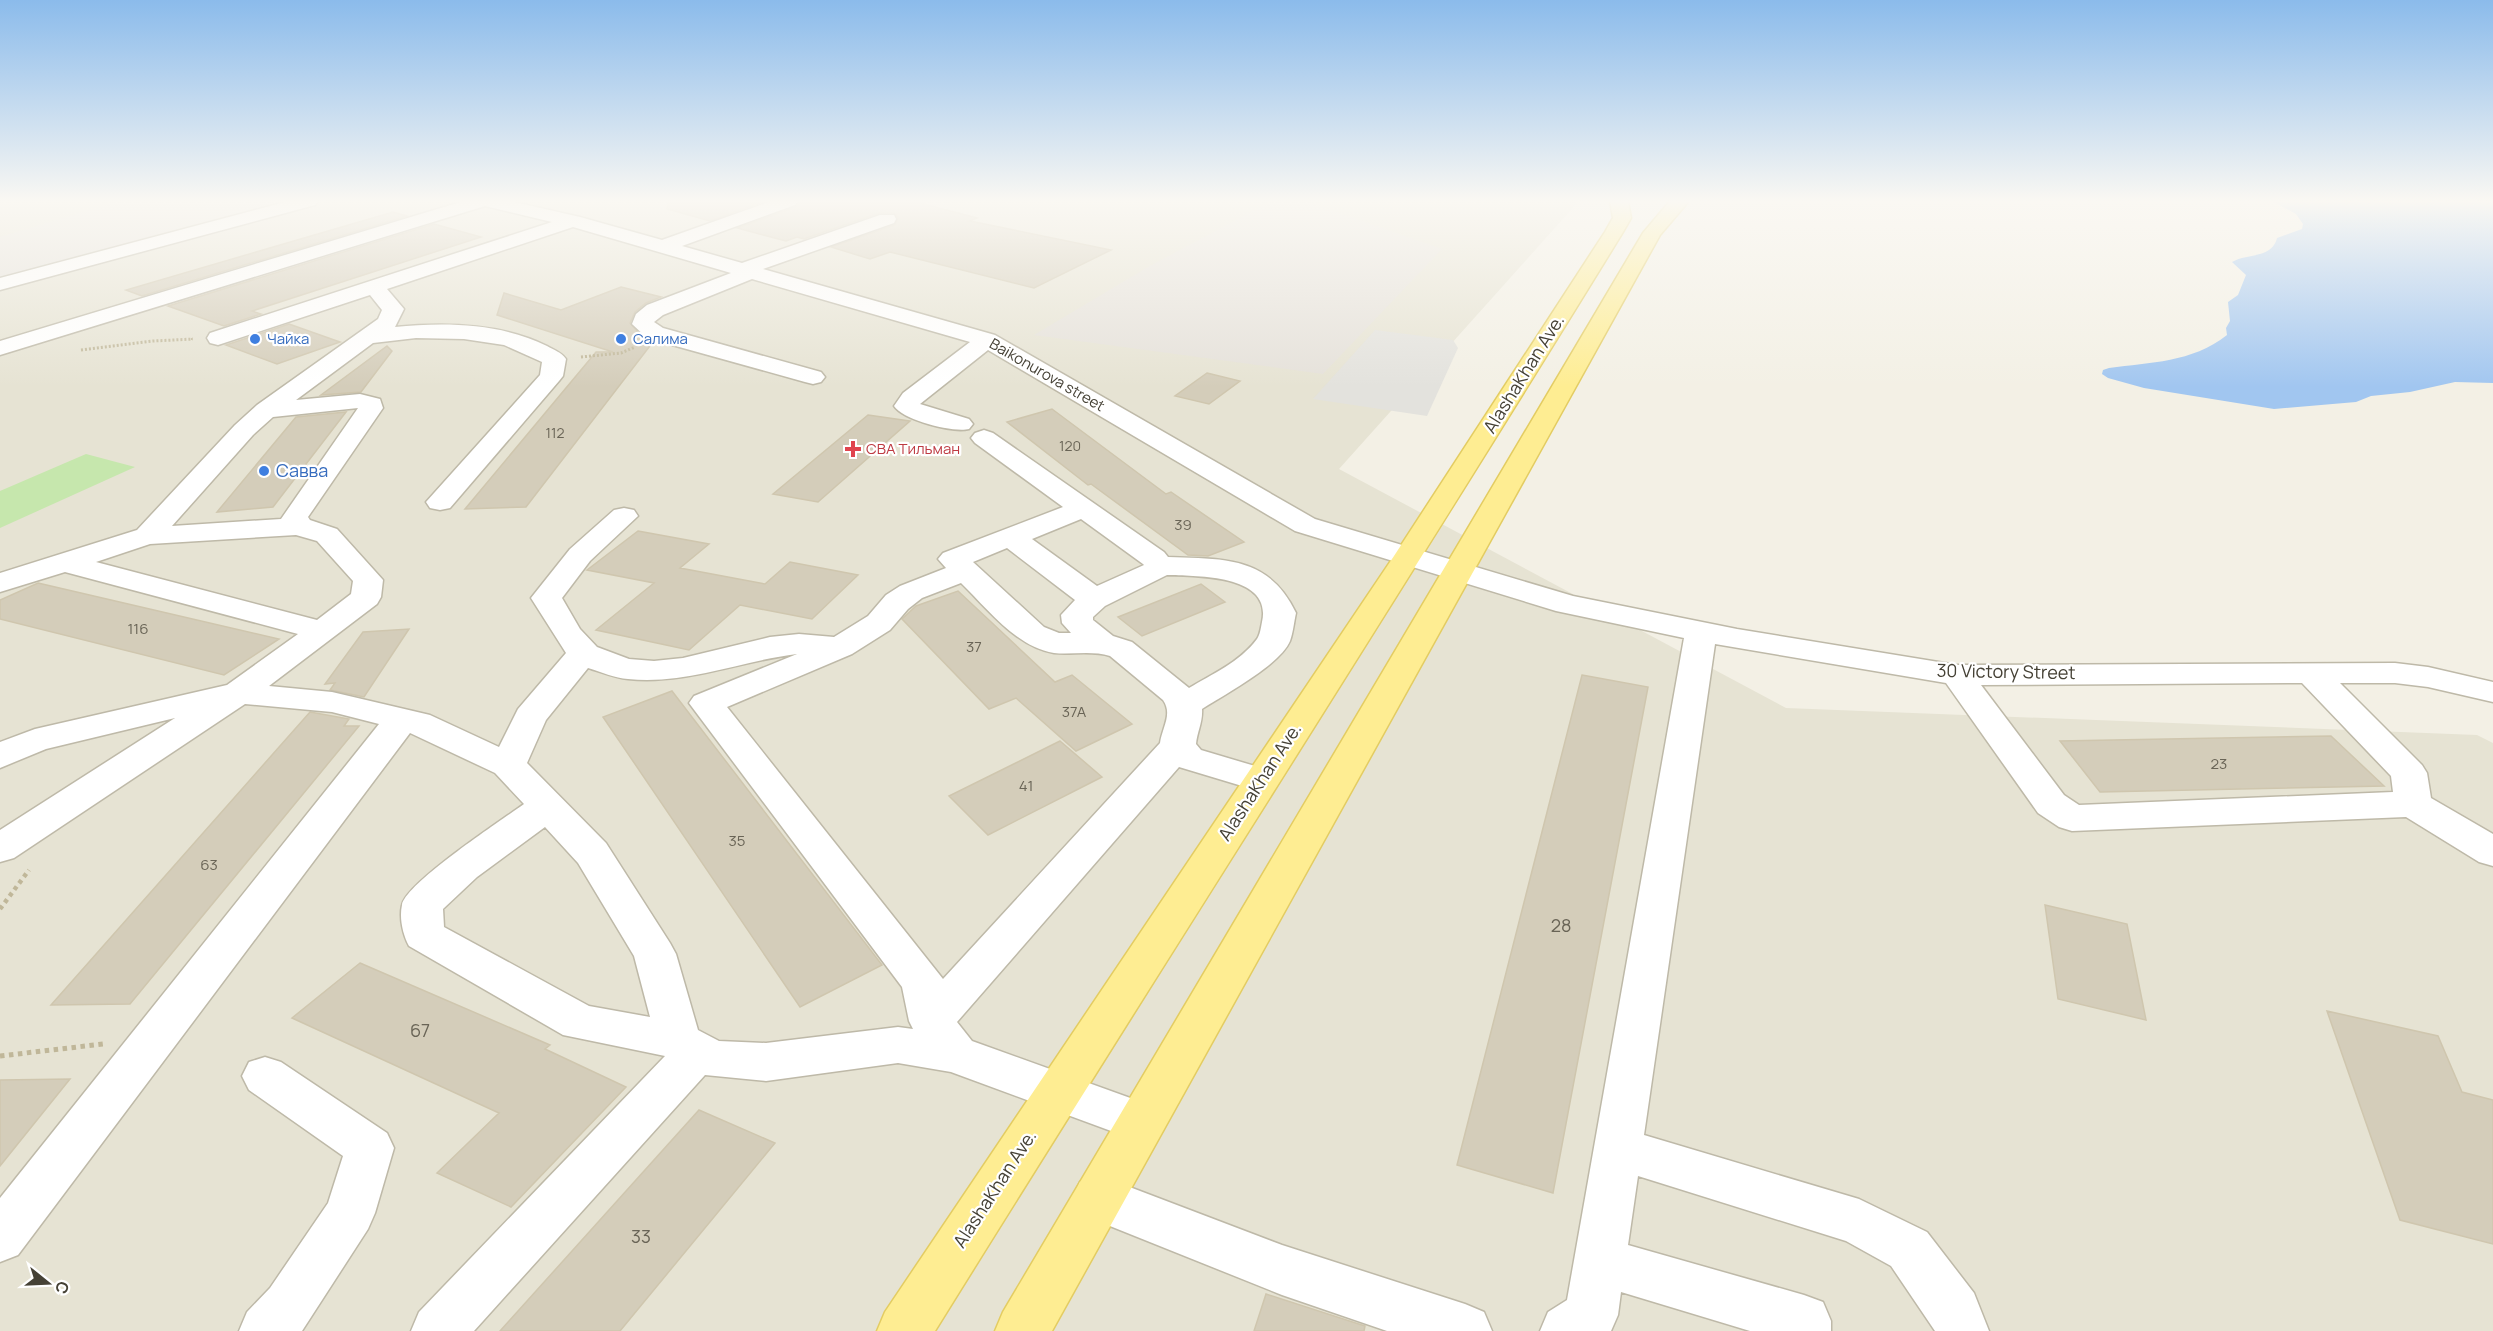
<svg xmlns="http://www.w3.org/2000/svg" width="2493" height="1331" viewBox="0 0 2493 1331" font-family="Manrope,sans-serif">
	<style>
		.residential { fill: #e6e3d3 }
		.industrial { fill: #e5e1da }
		.green { fill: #c6e7ad }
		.parking { fill: #e3e2dd }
		.water { fill: #a1c6f0 }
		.building { fill: #d4cdba; stroke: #cfc6ae; stroke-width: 1.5 }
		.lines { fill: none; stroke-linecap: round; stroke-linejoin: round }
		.minor-casing { stroke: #beb9a8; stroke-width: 3 }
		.major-casing { stroke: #e3cc62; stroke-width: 3 }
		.path-far3 { stroke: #c0b799; stroke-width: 2; stroke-dasharray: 1.5 1.5; stroke-linecap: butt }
		.path-far2 { stroke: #c0b799; stroke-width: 3; stroke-dasharray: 2 2; stroke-linecap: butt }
		.path-far1 { stroke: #c0b799; stroke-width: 4.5; stroke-dasharray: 4 4; stroke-linecap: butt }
		.path { stroke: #c0b799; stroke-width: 5; stroke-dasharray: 4.5 4.5; stroke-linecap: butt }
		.minor { fill: #fff; fill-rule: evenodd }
		.major { fill: #feed92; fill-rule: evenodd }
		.shop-dot { fill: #3f7fe0; stroke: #fff; stroke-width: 2 }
		.health-dot { fill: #e0444e; stroke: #fff; stroke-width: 2 }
		.labels { text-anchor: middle; stroke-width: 4.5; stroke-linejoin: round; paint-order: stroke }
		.far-number-label { font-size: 14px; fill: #696456 }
		.far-shop-label { font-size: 15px; fill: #366cbe; stroke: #fff; text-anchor: start }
		.far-street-label { font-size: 15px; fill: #454135; stroke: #fff }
		.far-health-label { font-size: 15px; fill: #be3a42; stroke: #fff; text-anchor: start }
		.number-label { font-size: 15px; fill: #696456 }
		.street-label { font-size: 18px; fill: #454135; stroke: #fff }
		.shop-label { font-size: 18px; fill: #366cbe; stroke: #fff; text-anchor: start }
		.near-number-label { font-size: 18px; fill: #696456 }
	</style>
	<rect width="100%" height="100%" fill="#f3f0e5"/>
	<!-- residential -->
	<path class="residential" d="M0,201H1579L1339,469L1786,708L2477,735L2493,743V1331H0Z"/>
	<!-- industrial -->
	<path class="industrial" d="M120,201H282L0,277V237Z
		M1272,201H1305L1442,249L1323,374L1034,335L1148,267Z"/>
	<!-- green -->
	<path class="green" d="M86,454L135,467L0,528V491Z"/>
	<!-- parking -->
	<path class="parking" d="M1375,330L1453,340L1458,348L1427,416L1313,399Z"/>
	<!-- water -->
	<path class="water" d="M2272,201H2493V383L2455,382L2410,392L2371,396L2356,402L2274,409L2144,388L2108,378L2102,374L2103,370L2109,368C2151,362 2191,363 2227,335L2226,328L2230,321L2228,302L2238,295L2246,275L2232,262C2247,253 2272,259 2277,238L2302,229L2303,224L2296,214Z"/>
	<!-- building -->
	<path class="building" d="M668,201H765L710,221L667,209Z
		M800,201H912L977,218L970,221L1111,250L1034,288L890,252L870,259L831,247L895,225L898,218L894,213H879L804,239L797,237L786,241L737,228L796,207Z
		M393,212L407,216L142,296L126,290Z
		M434,224L481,237L252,311L261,314L224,326L168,306Z
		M621,287L661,297L646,303L635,312L630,323L645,340L653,342L526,507L465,509L596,352H613L497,315L504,293L561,310Z
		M289,324L340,342L277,364L226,345Z
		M387,346L392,351L361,392L321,395Z
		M1207,373L1240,381L1209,404L1175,396Z
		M1052,409L1166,494L1171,492L1244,542L1208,556L1188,555L1091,484L1088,485L1007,422Z
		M346,412L273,507L217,512L296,417Z
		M868,415L910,421L818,502L773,494Z
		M638,531L709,544L680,568L765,584L790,562L858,575L812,619L740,605L689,650L596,630L654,583L587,570Z
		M38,583L279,639L224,675L0,619V600Z
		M1201,584L1225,602L1142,636L1118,617Z
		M958,591L1055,682L1072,675L1132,724L1076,751L1016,698L989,709L902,619L916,606Z
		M409,629L364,697L330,690L335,683L325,684L363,632Z
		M1582,675L1648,687L1553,1193L1457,1165Z
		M672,691L882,965L800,1007L603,717Z
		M310,712L349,719L344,726H359L130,1004L51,1005Z
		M2331,736L2384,786L2100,792L2060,741Z
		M1060,741L1102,777L988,835L949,796Z
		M2045,905L2127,924L2146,1020L2058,999Z
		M360,963L550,1045L545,1049L626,1087L511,1207L437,1173L499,1113L292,1018Z
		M2327,1011L2438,1036L2462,1092L2493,1100V1244L2400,1220Z
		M70,1079L0,1166V1080Z
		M699,1110L775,1143L620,1331H500Z
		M1266,1294L1365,1326L1364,1331H1254Z"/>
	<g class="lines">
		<defs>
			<path id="minor" d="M289,201H318L315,205L0,290V278Z
				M464,201H510L580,217L662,240L772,201H798L795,205L682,246L742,263L880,215H894L896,219L894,223L763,269L995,335L1315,519L1573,596L1737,629L1957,665L2395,663L2428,667L2493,682V702L2428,687L2395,683H2340L2422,765L2427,773L2431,798L2493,834V866L2479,862L2406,817L2072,831L2059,827L2038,813L1946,683L1715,644L1644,1135L1859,1199L1927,1232L1974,1293L1989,1331H1935L1891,1266L1846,1241L1638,1176L1628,1245L1804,1295L1823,1302L1831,1321V1331H1750L1621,1292L1618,1315L1611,1331H1540L1548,1312L1567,1300L1684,638L1556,611L1295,531L988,350L920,404L969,419L973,424L969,429C953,433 903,420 894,406L903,393L970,342L752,279L663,315L654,322L663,328L821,372L825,377L821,382L813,384L805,382L647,338L632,324L636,314L647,305L731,273L573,227L387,289L404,309L395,327C445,322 501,323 547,346C554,350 561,352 566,359L563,376L559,381L450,508L440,510L430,508L426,502L540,375L542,362L504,345L464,339L416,338L373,343L296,400L360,394L380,399L383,408L308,517L310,520L337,529L383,580L381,597L377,604L269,686L332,692L430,715L499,747L518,709L566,653L531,598L570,549L614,510L624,508L634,510L638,516L590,561L562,598L580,629L597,647L629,659L654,661L683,658L770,637L799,634L834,637L868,616L886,595L900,586L946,568L938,559L943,553L1063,507L975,443L971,438L975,433L984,430L993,433L1164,552L1168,557C1224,559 1269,556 1296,613C1294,622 1293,633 1290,641C1280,665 1224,695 1202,709C1203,722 1197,732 1196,744L1201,750L1275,772L1280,780L1275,788L1262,792L1179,767L957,1022L972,1041L1158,1108L1165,1122L1158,1136L1141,1142L951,1072L898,1063L766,1081L705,1075L474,1331H411L419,1312L665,1056L563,1035L409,946C403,935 399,918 402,905C406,883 502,820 524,804L495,773L410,733L18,1255L0,1262V1198L379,724L332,712L245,704L14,858L0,862V830L175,718L46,749L0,768V742L35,729L227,685L298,634L65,572L0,592V573L137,530L235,425L257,405L378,319L382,310L370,295L218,345L210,343L207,338L210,333L552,222L485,206L0,355V341ZM358,408L281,519L172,526L253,435L273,417ZM1081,519L1143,564L1144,565L1097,586L1032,539ZM296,535L317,541L353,581L351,594L317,620L96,562L150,544ZM1007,548L1075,600L1061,615L1062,623L1071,633H1059L1044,627L973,562ZM1167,575C1195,576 1273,574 1262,622C1261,627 1260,635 1257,639C1240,662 1212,674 1189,688L1132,642L1113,636L1093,620V617L1105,606ZM961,583C987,608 1016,647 1054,653C1072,655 1091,650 1110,656L1163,700C1173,714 1162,728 1160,743L943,979L727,707L852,654L890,630L908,609L922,598ZM797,654L694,696L689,703L902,987L909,1021L913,1029L898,1027L766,1043L719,1041L698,1030L676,954L670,943L606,843L527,763L546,720L588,668C601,672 615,678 628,679C686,685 740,661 797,654ZM2302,683L2391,776L2393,792L2079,805L2064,795L1981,685ZM545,827L578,863L634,956L650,1017L589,1006L444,927L443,909L477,877Z
				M265,1057L281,1062L387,1133L394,1148L375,1213L368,1229L302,1331H239L247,1312L270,1288L328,1203L343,1156L249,1090L242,1076L249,1062Z
				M1098,1175L1282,1245L1465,1304L1484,1312L1492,1331H1387L1282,1295L1080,1214L1073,1198L1080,1182Z"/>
			<path id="major" d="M1610,201H1628L1631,218L1623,232C1397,600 1163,964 935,1331H877L885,1312L1394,556L1605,232L1613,218Z
				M1670,201H1689L1660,235L1052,1331H995L1003,1312L1643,233Z"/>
		</defs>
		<!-- minor casing -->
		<use href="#minor" class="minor-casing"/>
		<!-- major casing -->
		<use href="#major" class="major-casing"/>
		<!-- path-far3 -->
		<path class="path-far3" d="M191,339H193"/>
		<!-- path-far2 -->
		<path class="path-far2" d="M81,350L153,341L193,339
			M581,357L621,353L635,347"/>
		<!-- path-far1 -->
		<path class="path-far1" d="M0,909L29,870"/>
		<!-- path -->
		<path class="path" d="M0,1056L103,1044"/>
		<!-- minor -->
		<use href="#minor" class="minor"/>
		<!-- major -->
		<use href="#major" class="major"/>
	</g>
	<!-- sky -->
	<linearGradient id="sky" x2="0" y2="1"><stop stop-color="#8bbbeb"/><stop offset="0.52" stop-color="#faf8f3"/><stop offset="1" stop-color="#faf8f3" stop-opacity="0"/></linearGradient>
	<rect width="2493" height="387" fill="url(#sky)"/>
	<!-- markers -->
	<g class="shop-dot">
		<circle cx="255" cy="339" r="6"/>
		<circle cx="621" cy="339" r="6"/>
		<circle cx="264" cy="471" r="6"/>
	</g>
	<path class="health-dot" d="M850 440h6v6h6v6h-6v6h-6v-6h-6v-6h6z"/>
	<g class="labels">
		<!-- far-number labels -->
		<g class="far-number-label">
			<text x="555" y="438">112</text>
			<text x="1070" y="451">120</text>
		</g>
		<!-- far-shop labels -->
		<g class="far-shop-label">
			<text x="267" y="344">Чайка</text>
			<text x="633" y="344">Салима</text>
		</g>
		<!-- far-street labels -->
		<g class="far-street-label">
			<text transform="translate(1047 375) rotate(30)" y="5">Baikonurova street</text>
		</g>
		<!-- far-health labels -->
		<g class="far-health-label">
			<text x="866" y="454">СВА Тильман</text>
		</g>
		<!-- number labels -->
		<g class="number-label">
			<text x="1183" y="530">39</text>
			<text x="138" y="634">116</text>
			<text x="974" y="652">37</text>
			<text x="1074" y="717">37А</text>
			<text x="2219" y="769">23</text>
			<text x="1026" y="791">41</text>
			<text x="737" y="846">35</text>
			<text x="209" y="870">63</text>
		</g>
		<!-- street labels -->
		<g class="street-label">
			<text transform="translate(1524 374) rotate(-58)" y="6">AlashaKhan Ave.</text>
			<text transform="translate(2006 672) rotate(1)" y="6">30 Victory Street</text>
			<text transform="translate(1260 782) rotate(-57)" y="6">AlashaKhan Ave.</text>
			<text transform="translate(995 1189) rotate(-57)" y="6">AlashaKhan Ave.</text>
		</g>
		<!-- shop labels -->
		<g class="shop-label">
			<text x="276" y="477">Савва</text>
		</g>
		<!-- near-number labels -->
		<g class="near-number-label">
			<text x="1561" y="932">28</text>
			<text x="420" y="1037">67</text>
			<text x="641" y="1243">33</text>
		</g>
	</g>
	<!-- north arrow -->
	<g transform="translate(48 1283) rotate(108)" stroke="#ffffff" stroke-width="4.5" paint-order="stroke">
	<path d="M0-4.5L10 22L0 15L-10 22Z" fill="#454135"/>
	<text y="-9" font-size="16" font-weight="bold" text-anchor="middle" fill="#454135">С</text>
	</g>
</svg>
